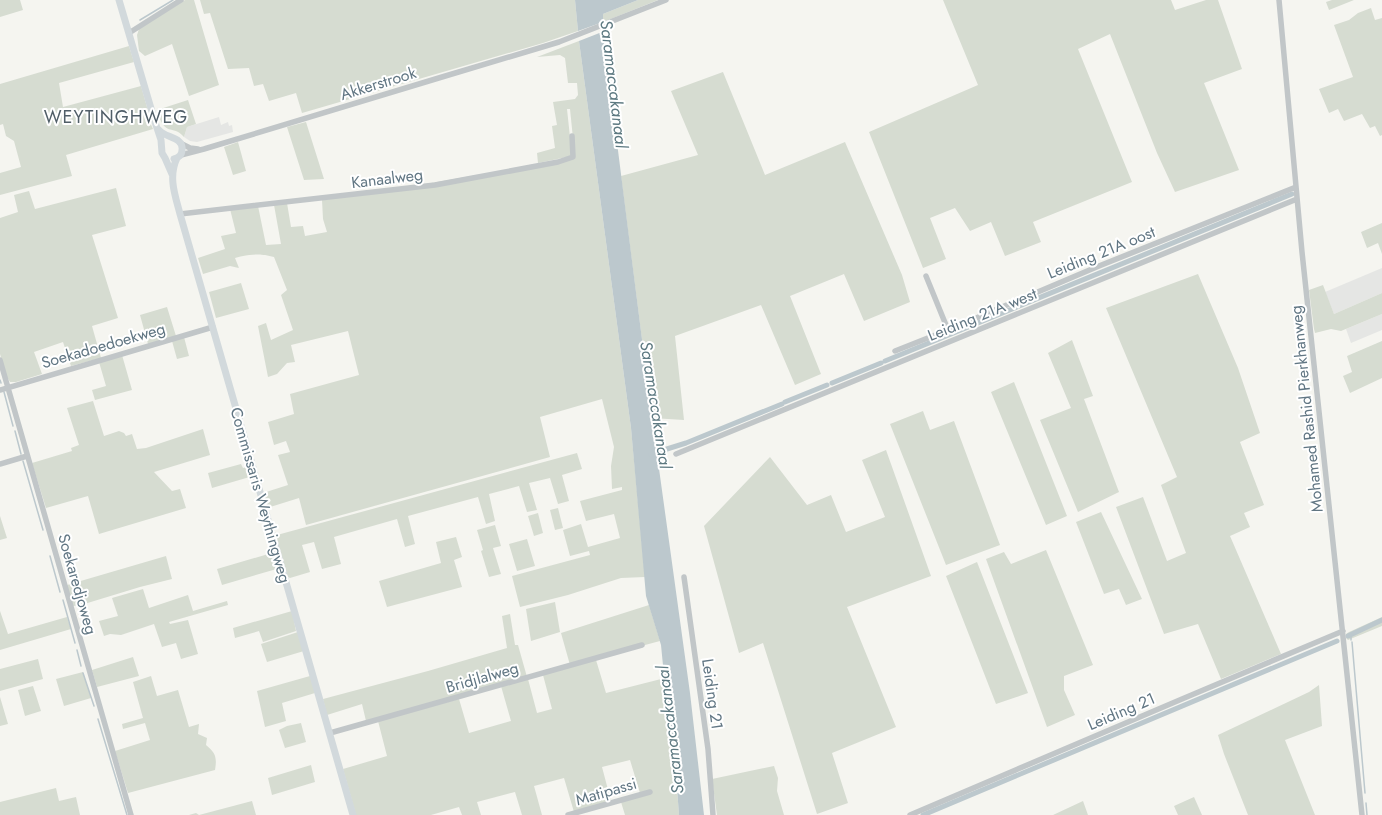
<svg xmlns="http://www.w3.org/2000/svg" width="1382" height="815" viewBox="0 0 1382 815" font-family="Jost,sans-serif">
	<style>
		.built { fill: #e5e6e4 }
		.green { fill: #d6dcd1 }
		.water { fill: #bcc8cd }
		.lines { fill: none; stroke-linecap: round; stroke-linejoin: round }
		.stream { stroke: #bcc8cd; stroke-width: 1.5 }
		.canal { stroke: #bcc8cd; stroke-width: 5 }
		.minor { stroke: #c1c6c8; stroke-width: 5.5 }
		.major { stroke: #d2d9dc; stroke-width: 7 }
		.labels { text-anchor: middle; stroke-width: 4; stroke-linejoin: round; paint-order: stroke }
		.street-label { font-size: 16px; fill: #617683; stroke: #fff }
		.water-label { font-size: 17px; font-style: italic; fill: #5d7981; stroke: #fff }
		.quarter-label { font-size: 18px; letter-spacing: 1px; fill: #505e68; stroke: #fff }
	</style>
	<rect width="100%" height="100%" fill="#f5f5f0"/>
	<!-- built -->
	<path class="built" d="M219,117L221,125L228,122L229,126L232,125L233,132L197,142L190,141L184,137L187,127Z
		M1382,268V293L1334,314L1325,292Z
		M1382,314V330L1351,343L1346,329Z"/>
	<!-- green -->
	<path class="green" d="M0,0H20L23,10L0,17Z
		M185,0H194L219,85L189,96L172,44L145,56L139,51L137,35L139,29Z
		M200,0H575L578,31L543,43L302,113L296,93L269,101L263,84L254,86L249,68L228,69L210,13L204,14Z
		M638,0H658L603,22V14Z
		M943,0H1171L1175,10L1206,0H1218L1242,69L1204,83L1239,170L1175,192L1157,153L1110,34L1078,49L1132,182L1033,222L1041,242L1005,256L991,222L970,231L955,208L930,218L946,259L923,268L869,132L978,85Z
		M1332,0H1354L1329,10L1326,2Z
		M1371,8L1375,20L1382,18V135L1380,136L1375,126L1370,128L1362,114L1344,121L1338,109L1329,113L1319,89L1353,77L1334,25L1349,20L1358,13Z
		M579,41L631,428L645,577L621,578L568,595L520,607L512,576L590,555L589,551L570,556L563,530L581,524L588,547L620,538L614,514L586,521L580,501L622,490V487L612,489L611,466L614,447L602,399L540,417L550,457L306,525L299,498L267,508L263,493L288,485L278,455L290,452L286,441L274,445L268,422L294,414L290,394L359,375L348,331L291,345L295,362L287,363L277,374L268,377L258,326L266,323L271,340L293,330L281,295L287,290L274,257C260,253 249,254 235,258L239,268L230,266L203,274L198,258L225,249L221,236L236,233L230,209L258,206L266,245L281,244L274,205L287,203L291,227L303,226L305,236L327,232L323,219L322,200L374,193L575,158L570,109H567L572,156L538,163L537,153L555,148L552,126L557,125L553,102L575,99L578,95L577,83H568L565,58L560,55L537,57Z
		M129,46L134,62L59,83L63,107L141,86L147,107L148,118L153,129L66,155L72,176L0,195V173L21,167L14,141L6,136L3,124L0,125V84Z
		M723,72L765,175L845,142L902,275L910,302L864,321L844,274L790,296L821,374L795,385L761,305L675,336L684,420L652,418L621,176L698,155L671,91Z
		M188,100L196,124L187,127L184,137C172,123 165,139 157,110Z
		M306,122L324,179L304,180L287,127Z
		M238,142L246,171L233,175L224,147Z
		M116,188L126,226L92,235L118,318L92,326L101,358L71,366L63,342L34,352L42,374L16,382H10L7,377L0,354V218L18,212L14,195L29,191L35,209Z
		M1382,223V254L1378,243L1367,248L1361,232Z
		M1198,274L1238,368L1260,433L1240,442L1264,505L1244,513L1250,527L1230,536L1281,654L1221,679L1198,624L1164,634L1116,507L1143,497L1167,561L1186,553L1161,485L1177,477L1106,308Z
		M241,283L249,309L216,318L209,292Z
		M1323,285L1334,314L1382,293V314L1341,331L1331,329L1315,333L1314,329L1309,290Z
		M167,307L176,336L148,344L140,315Z
		M184,337L189,356L177,359L172,341Z
		M1072,340L1093,396L1084,399L1119,492L1078,512L1040,420L1071,408L1048,353Z
		M1382,341V378L1350,393L1343,376L1352,372L1347,356Z
		M122,355L132,390L95,400L92,390L106,386L99,362Z
		M1014,382L1067,516L1046,525L991,392Z
		M93,401L104,436L119,431L124,433L126,436L132,434L137,449L146,448L203,429L210,455L154,472L172,491L180,489L186,508L99,534L88,496L46,508L32,463L72,451L71,448L79,445L67,408Z
		M923,411L930,430L954,421L1000,545L946,565L890,424Z
		M886,450L931,576L847,607L896,727L832,753L848,803L817,814L763,643L739,653L704,526L770,457L807,505L831,495L846,532L885,517L862,460Z
		M577,453L582,469L562,475L569,501L558,504L550,478L529,483L537,510L527,512L519,486L489,494L495,521L486,524L478,497L408,516L415,544L405,547L397,519L334,537L341,564L322,569L314,542L302,545L310,572L290,578L288,577L276,536L277,535Z
		M241,464L243,468L250,466L253,476L212,488L208,473Z
		M558,508L563,528L555,530L550,510Z
		M1101,512L1142,599L1126,605L1119,589L1104,594L1076,522Z
		M538,513L543,533L534,536L528,516Z
		M0,516L7,538L0,540Z
		M495,525L501,546L493,548L501,574L489,577L481,551L483,550L477,530Z
		M456,537L462,557L454,560L462,587L387,607L379,581L441,563L436,542Z
		M527,539L535,566L517,571L509,544Z
		M1046,550L1093,665L1064,676V690L1075,715L1047,727L986,559L1004,552L1011,564Z
		M275,552L280,568L222,585L217,569Z
		M166,556L172,579L140,587L81,605L73,606L67,585Z
		M977,562L1028,693L996,704L946,576Z
		M143,589L149,608L188,595L193,611L227,601L228,605L169,622L170,624L188,620L198,654L181,659L176,643L162,647L154,624L121,635L110,634L104,636L99,621L118,616L112,598Z
		M555,602L560,632L531,641L526,609Z
		M649,605L660,641L570,665L561,633Z
		M0,611L8,634L67,617L71,629L0,650Z
		M292,611L296,631L263,642L259,631L235,638L233,628Z
		M510,614L515,645H518L527,677L366,721L362,704L327,715L323,699L428,671L507,648L502,616Z
		M1382,617V626L1348,640L1346,638V634L1349,632Z
		M298,632L304,651L267,662L261,644Z
		M133,657L139,676L97,687L92,670Z
		M38,659L43,679L0,691V669Z
		M596,660L606,693L665,678L674,747L679,815H625L621,802L640,793L630,760L602,767L611,801L574,812L564,778L534,786L542,815H522L515,792L477,802L481,815H462L459,807L431,815H356L343,769L387,756L378,721L459,699L469,733L511,721L501,686L528,679L537,713L552,709L543,675Z
		M83,672L91,698L64,706L56,679Z
		M151,676L157,696L178,690L189,727L199,724L198,734L207,738L206,745C216,753 217,758 215,770L128,793L115,751L150,740L145,723L123,729L122,724L143,718L133,682Z
		M310,676L315,693L282,703L286,721L265,727L257,691Z
		M1319,685L1322,726L1285,740L1315,815H1248L1224,754L1218,735L1309,692Z
		M33,686L41,711L25,716L18,690Z
		M0,697L8,724L0,726Z
		M301,723L306,742L285,748L279,730L287,726Z
		M311,765L315,782L272,795L268,778Z
		M774,766L778,778L777,791L784,815H717L712,779Z
		M56,788L59,801L76,797L80,815H0V802Z
		M1194,797L1202,815H1178L1174,806Z
		M252,801L256,815H189L196,813L199,815Z
		M1083,801L1088,815H1053Z"/>
	<!-- water -->
	<path class="water" d="M575,0H638L603,14V22L578,31Z
		M602,32L606,56L652,418L690,693L704,815H679L674,747L666,696L661,645L646,596L631,428L579,41Z"/>
	<g class="lines">
		<!-- stream -->
		<path class="stream" d="M140,20L173,0
			M0,380L1,383
			M4,392L13,426
			M15,431L21,454
			M23,461L43,530
			M50,556L60,592
			M63,600L75,643
			M1351,634V640
			M1352,642L1365,793
			M77,650L81,666
			M83,673L94,706
			M98,719L127,815
			M1366,803L1367,815"/>
		<!-- canal -->
		<path class="canal" d="M885,361L1292,194
			M832,383L881,363
			M785,402L827,385
			M651,454L686,443L782,404
			M1348,636L1382,620
			M923,815L1337,641"/>
		<!-- minor -->
		<path class="minor" d="M1279,0L1302,252L1362,815
			M129,33L181,0
			M180,143L190,148L198,149
			M181,155L204,149L442,77L559,42L666,0
			M180,214L435,185L558,162L573,157L572,136
			M926,276L948,330
			M895,351L948,330L1099,266L1296,187
			M0,360L131,815
			M0,390L213,327
			M676,454L1297,199
			M0,464L27,456
			M684,577L708,749L713,815
			M330,733L642,645
			M568,815L650,792
			M910,815L1182,699L1343,631"/>
		<!-- major -->
		<path class="major" d="M119,0L155,122L161,140L162,153L165,158L172,174
			M159,130C165,138 184,137 182,150C182,155 178,158 174,159
			M177,158C168,177 175,195 180,214L353,815"/>
	</g>
	<g class="labels">
		<!-- street labels -->
		<g class="street-label">
			<text transform="translate(378 83) rotate(-17)" y="6">Akkerstrook</text>
			<text transform="translate(387 178) rotate(-7)" y="6">Kanaalweg</text>
			<text transform="translate(1101 252) rotate(-22)" y="6">Leiding 21A oost</text>
			<text transform="translate(982 314) rotate(-22)" y="6">Leiding 21A west</text>
			<text transform="translate(103 345) rotate(-16)" y="6">Soekadoedoekweg</text>
			<text transform="translate(1306 409) rotate(-96)" y="6">Mohamed Rashid Pierkhanweg</text>
			<text transform="translate(261 495) rotate(74)" y="6">Commissaris Weythingweg</text>
			<text transform="translate(78 584) rotate(74)" y="6">Soekaredjoweg</text>
			<text transform="translate(482 677) rotate(-16)" y="6">Bridjlalweg</text>
			<text transform="translate(713 694) rotate(82)" y="6">Leiding 21</text>
			<text transform="translate(1121 711) rotate(-23)" y="6">Leiding 21</text>
			<text transform="translate(606 791) rotate(-16)" y="6">Matipassi</text>
		</g>
		<!-- water labels -->
		<g class="water-label">
			<text transform="translate(614 84) rotate(83)" y="6">Saramaccakanaal</text>
			<text transform="translate(656 405) rotate(81)" y="6">Saramaccakanaal</text>
			<text transform="translate(670 730) rotate(-97)" y="6">Saramaccakanaal</text>
		</g>
		<!-- quarter labels -->
		<g class="quarter-label">
			<text x="116" y="123">WEYTINGHWEG</text>
		</g>
	</g>
</svg>
